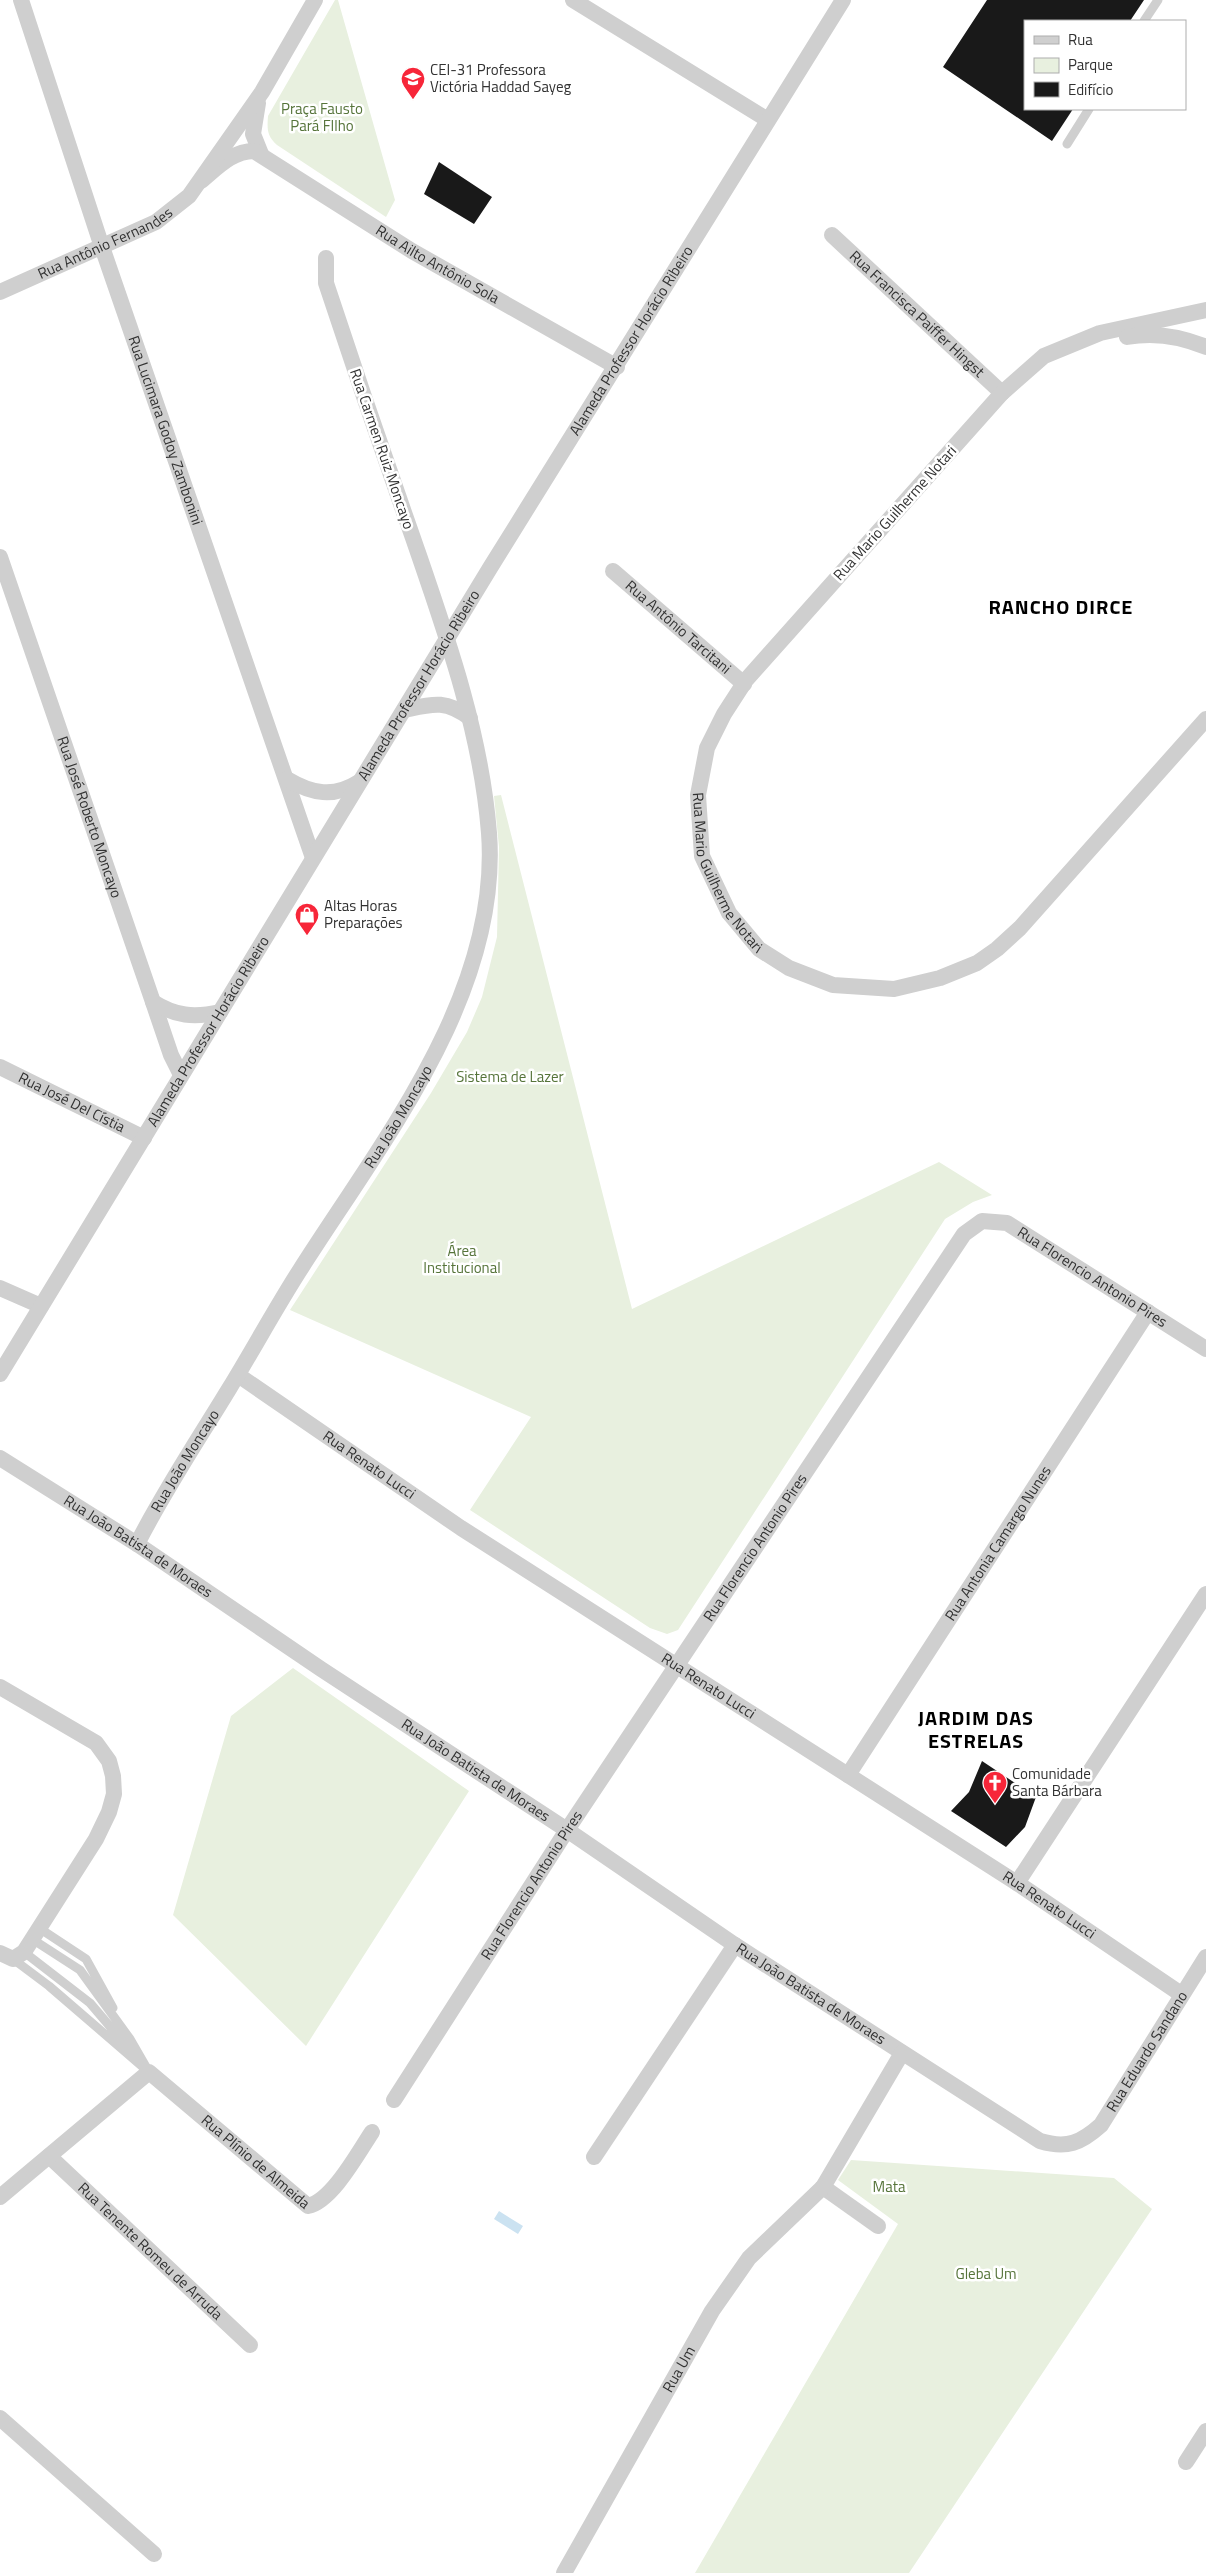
<svg xmlns="http://www.w3.org/2000/svg" width="1206" height="2573" viewBox="0 0 1206 2573" font-family="'Titillium Web',sans-serif">
	<style>
		.green { fill: #e8f0df }
		.water { fill: #cbe2f1 }
		.building { fill: #191919 }
		.lines { fill: none; stroke-linecap: round; stroke-linejoin: round }
		.lane { stroke: #cfcfcf; stroke-width: 9 }
		.street { stroke: #cfcfcf; stroke-width: 16 }
		.labels { text-anchor: middle; stroke-width: 5; stroke-linejoin: round; paint-order: stroke }
		.poi-label { font-size: 15px; fill: #323232; stroke: #fff; text-anchor: start }
		.park-label { font-size: 15px; fill: #56743a; stroke: #fff }
		.street-label { font-size: 15px; fill: #323232; stroke: #fff }
		.district-label { font-size: 20px; font-weight: bold; letter-spacing: 1px; fill: #000; stroke: #fff }
	</style>
	<rect width="100%" height="100%" fill="#fff"/>
	<!-- green -->
	<path class="green" d="M335,0H338L395,200L386,217L277,145C267,136 267,129 268,116Z
		M501,795L632,1309L939,1162L992,1195L973,1202L945,1219L678,1630L667,1634L650,1628L470,1510L531,1417L290,1310L431,1093L467,1032L482,997L497,937L499,847L494,796Z
		M293,1668L469,1791L306,2046L173,1915L231,1716Z
		M851,2160L1114,2178L1152,2209L909,2573H695L898,2224L838,2180Z"/>
	<!-- water -->
	<path class="water" d="M499,2211L523,2226L518,2234L494,2219Z"/>
	<!-- building -->
	<path class="building" d="M987,0H1144L1130,21H1025V109H1073L1052,141L943,67Z
		M439,162L492,197L474,224L424,194Z
		M982,1761L1036,1797L1025,1827L1006,1847L951,1811L969,1792Z"/>
	<g class="lines">
		<!-- lane -->
		<path class="lane" d="M1144,21L1158,0
			M1067,144L1089,109
			M39,1928L86,1959L113,2008
			M32,1939L80,1970L130,2039L149,2072
			M24,1952L90,2003L130,2050
			M13,1959L49,1986L143,2067"/>
		<!-- street -->
		<g class="street">
			<path id="s1" d="M21,0L102,247L313,858"/>
			<path d="M573,0L768,120"/>
			<path d="M258,103L253,134L261,154"/>
			<path id="s2" d="M201,181C217,168 232,151 254,151L412,251L617,367"/>
			<path id="s3" d="M832,235L1002,393"/>
			<path id="s4" d="M0,292L156,222L189,196L262,92L315,0"/>
			<path id="s5" d="M1206,310L1100,333L1044,356L1002,393L746,680L724,714L707,748L698,795L702,856L729,913L759,949L789,968L833,985L894,989L940,978L977,963L997,949L1020,928L1206,719"/>
			<path d="M1127,337C1154,332 1180,336 1206,347"/>
			<path id="s6" d="M0,557L153,1002L171,1055L181,1075"/>
			<path id="s7" d="M613,571L744,684"/>
			<path d="M404,710C432,704 445,699 470,718"/>
			<path d="M287,779C312,794 334,798 359,782"/>
			<path d="M153,1002C175,1016 194,1018 220,1012"/>
			<path id="s8" d="M0,1067L144,1138"/>
			<path d="M0,1288L41,1306"/>
			<path id="s9" d="M0,1374L490,568L843,0"/>
			<path id="s10" d="M238,1375L461,1528L1017,1883L1181,1994"/>
			<path id="s11" d="M0,1458L137,1544L321,1669L567,1830L735,1945L1040,2141C1067,2149 1081,2143 1101,2125L1206,1957"/>
			<path id="s12" d="M137,1544C164,1491 198,1440 229,1389C253,1350 275,1309 300,1270C382,1141 501,994 489,833C481,731 446,634 413,538C383,453 354,368 326,283V258"/>
			<path d="M0,1687L96,1743L109,1761L113,1776L114,1794L109,1812L96,1839L24,1952L13,1959L0,1953"/>
			<path id="s13" d="M848,1775L1148,1312"/>
			<path d="M1017,1883L1206,1594"/>
			<path id="s14" d="M394,2100L567,1830L964,1234L982,1221L1007,1223L1206,1349"/>
			<path id="s15" d="M49,2156L250,2345"/>
			<path d="M594,2157L735,1945"/>
			<path d="M823,2187L878,2226"/>
			<path id="s16" d="M0,2197L149,2072L308,2206C332,2201 358,2153 372,2132"/>
			<path d="M0,2418L154,2554"/>
			<path d="M1186,2462L1206,2431"/>
			<path id="s17" d="M564,2573L712,2311L749,2258L823,2187L902,2053"/>
		</g>
	</g>
	<!-- icons -->
	<defs>
		<symbol id="school-pin" viewBox="-11 -11 22 30"><path d="M0 17L-7.5 6A9.5 9.5 0 1 1 7.5 6Z" fill="#f72639" stroke="#fff"/><path d="M0-5L7-2L0 1L-7-2ZM-4 1L0 2.5L4 1V4Q0 6-4 4Z" fill="#fff"/></symbol>
		<symbol id="shop-pin" viewBox="-11 -11 22 30"><path d="M0 17L-7.5 6A9.5 9.5 0 1 1 7.5 6Z" fill="#f72639" stroke="#fff"/><path d="M-5-2.5h2.3a2.7 3.5 0 0 1 5.4 0H5L5.5 6h-11ZM-1.5-2.5h3a1.5 2.3 0 0 0-3 0Z" fill="#fff"/></symbol>
		<symbol id="church-pin" viewBox="-11 -11 22 30"><path d="M0 17L-7.5 6A9.5 9.5 0 1 1 7.5 6Z" fill="#f72639" stroke="#fff"/><path d="M-1.2-6h2.4v3.5h3.3v2.4h-3.3V6h-2.4V-.1h-3.3v-2.4h3.3Z" fill="#fff"/></symbol>
	</defs>
	<g fill-rule="evenodd">
		<use href="#school-pin" x="399" y="65" width="28" height="38"/>
		<use href="#shop-pin" x="293" y="901" width="28" height="38"/>
		<use href="#church-pin" x="981" y="1769" width="28" height="38"/>
	</g>
	<g class="labels">
		<!-- poi labels -->
		<g class="poi-label">
			<text x="430" y="75">CEI-31 Professora<tspan x="430" dy="17">Victória Haddad Sayeg</tspan></text>
			<text x="324" y="911">Altas Horas<tspan x="324" dy="17">Preparações</tspan></text>
			<text x="1012" y="1779">Comunidade<tspan x="1012" dy="17">Santa Bárbara</tspan></text>
		</g>
		<!-- park labels -->
		<g class="park-label">
			<text x="322" y="114">Praça Fausto<tspan x="322" dy="17">Pará FIlho</tspan></text>
			<text x="510" y="1082">Sistema de Lazer</text>
			<text x="462" y="1256">Área<tspan x="462" dy="17">Institucional</tspan></text>
			<text x="889" y="2192">Mata</text>
			<text x="986" y="2279">Gleba Um</text>
		</g>
		<!-- street labels -->
		<g class="street-label">
			<text dy="5" stroke="none"><textPath href="#s4" startOffset="116">Rua Antônio Fernandes</textPath></text>
			<text dy="5" stroke="none"><textPath href="#s2" startOffset="278">Rua Ailto Antônio Sola</textPath></text>
			<text dy="5" stroke="none"><textPath href="#s3" startOffset="116">Rua Francisca Paiffer Hingst</textPath></text>
			<text dy="5" stroke="none"><textPath href="#s9" startOffset="1211">Alameda Professor Horácio Ribeiro</textPath></text>
			<text dy="5" stroke="none"><textPath href="#s1" startOffset="454">Rua Lucimara Godoy Zambonini</textPath></text>
			<text transform="translate(382 449) rotate(71)" y="5">Rua Carmen Ruiz Moncayo</text>
			<text transform="translate(895 513) rotate(-48)" y="5">Rua Mario Guilherme Notari</text>
			<text dy="5" stroke="none"><textPath href="#s7" startOffset="86">Rua Antônio Tarcitani</textPath></text>
			<text dy="5" stroke="none"><textPath href="#s9" startOffset="806">Alameda Professor Horácio Ribeiro</textPath></text>
			<text dy="5" stroke="none"><textPath href="#s6" startOffset="275">Rua José Roberto Moncayo</textPath></text>
			<text dy="5" stroke="none"><textPath href="#s5" startOffset="821">Rua Mario Guilherme Notari</textPath></text>
			<text dy="5" stroke="none"><textPath href="#s9" startOffset="401">Alameda Professor Horácio Ribeiro</textPath></text>
			<text dy="5" stroke="none"><textPath href="#s8" startOffset="80">Rua José Del Cístia</textPath></text>
			<text dy="5" stroke="none"><textPath href="#s12" startOffset="501">Rua João Moncayo</textPath></text>
			<text dy="5" stroke="none"><textPath href="#s14" startOffset="1185">Rua Florencio Antonio Pires</textPath></text>
			<text dy="5" stroke="none"><textPath href="#s12" startOffset="96">Rua João Moncayo</textPath></text>
			<text dy="5" stroke="none"><textPath href="#s10" startOffset="159">Rua Renato Lucci</textPath></text>
			<text dy="5" stroke="none"><textPath href="#s13" startOffset="276">Rua Antonia Camargo Nunes</textPath></text>
			<text dy="5" stroke="none"><textPath href="#s11" startOffset="164">Rua João Batista de Moraes</textPath></text>
			<text dy="5" stroke="none"><textPath href="#s14" startOffset="660">Rua Florencio Antonio Pires</textPath></text>
			<text dy="5" stroke="none"><textPath href="#s10" startOffset="564">Rua Renato Lucci</textPath></text>
			<text dy="5" stroke="none"><textPath href="#s11" startOffset="569">Rua João Batista de Moraes</textPath></text>
			<text dy="5" stroke="none"><textPath href="#s14" startOffset="255">Rua Florencio Antonio Pires</textPath></text>
			<text dy="5" stroke="none"><textPath href="#s10" startOffset="969">Rua Renato Lucci</textPath></text>
			<text dy="5" stroke="none"><textPath href="#s11" startOffset="972">Rua João Batista de Moraes</textPath></text>
			<text dy="5" stroke="none"><textPath href="#s11" startOffset="1398">Rua Eduardo Sandano</textPath></text>
			<text dy="5" stroke="none"><textPath href="#s16" startOffset="334">Rua Plínio de Almeida</textPath></text>
			<text dy="5" stroke="none"><textPath href="#s15" startOffset="139">Rua Tenente Romeu de Arruda</textPath></text>
			<text dy="5" stroke="none"><textPath href="#s17" startOffset="234">Rua Um</textPath></text>
		</g>
		<!-- district labels -->
		<g class="district-label">
			<text x="1061" y="614">RANCHO DIRCE</text>
			<text x="976" y="1725">JARDIM DAS<tspan x="976" dy="23">ESTRELAS</tspan></text>
		</g>
	</g>
	<!-- legend -->
	<rect x="1024" y="20" width="162" height="90" fill="#ffffff" stroke="#adadad"/>
	<rect x="1034" y="36" width="25" height="8" fill="#cfcfcf" stroke="#adadad"/>
	<text x="1068" y="45" font-size="15" fill="#323232">Rua</text>
	<rect x="1034" y="58" width="25" height="15" fill="#e8f0df" stroke="#adadad"/>
	<text x="1068" y="70" font-size="15" fill="#323232">Parque</text>
	<rect x="1034" y="82" width="25" height="15" fill="#191919" stroke="#adadad"/>
	<text x="1068" y="95" font-size="15" fill="#323232">Edifício</text>
</svg>
